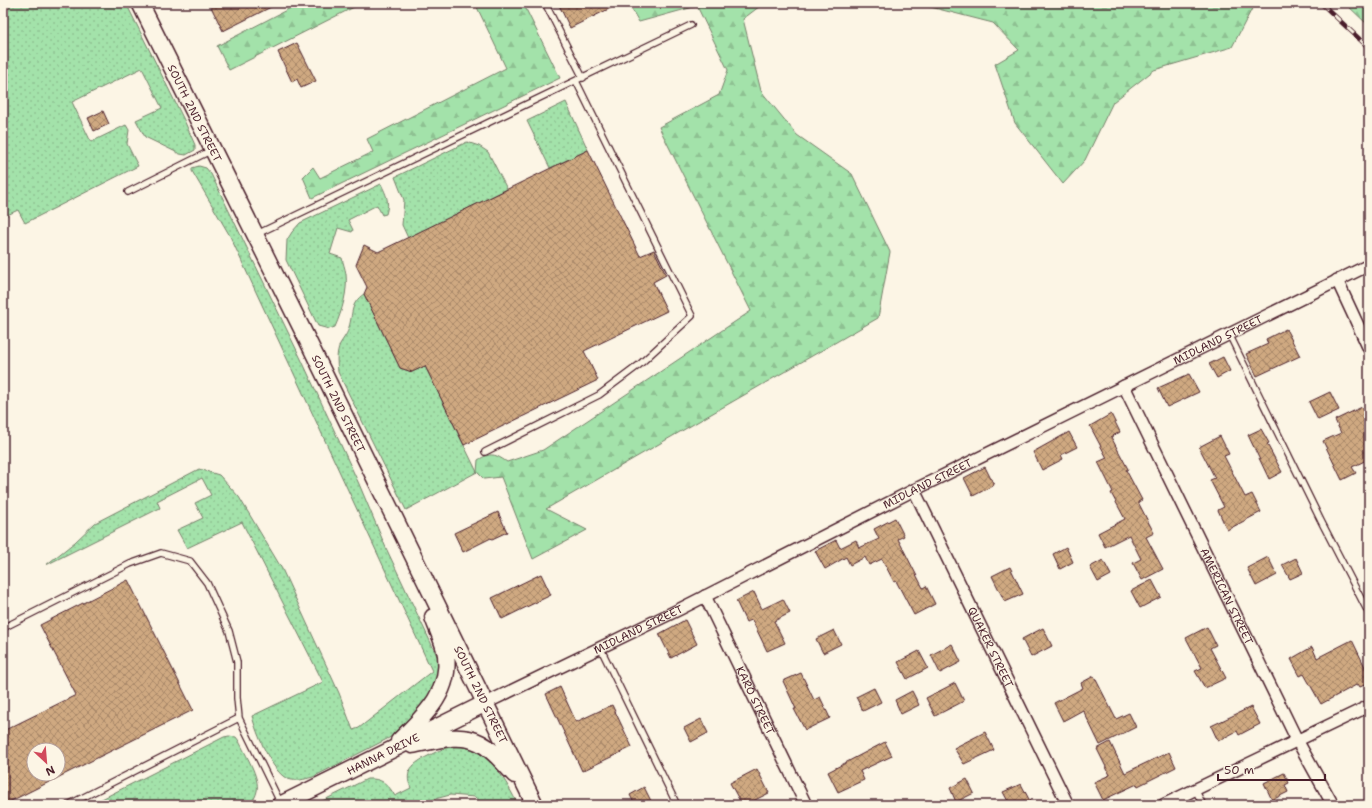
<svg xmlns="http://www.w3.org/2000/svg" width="1372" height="808" viewBox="0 0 1372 808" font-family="'Shantell Sans',sans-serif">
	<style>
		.grass { fill: url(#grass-dots); stroke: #76806a }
		.forest { fill: url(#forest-firs); stroke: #76806a }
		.building { fill: url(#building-cross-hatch); stroke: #4a1f2b; fill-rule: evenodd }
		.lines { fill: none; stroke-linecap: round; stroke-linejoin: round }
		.lane-casing { stroke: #4a1f2b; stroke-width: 8 }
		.street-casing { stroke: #4a1f2b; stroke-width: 14 }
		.secondary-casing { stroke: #4a1f2b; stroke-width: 19 }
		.lane { stroke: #fcf5e5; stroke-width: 5.5 }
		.street { stroke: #fcf5e5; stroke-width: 11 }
		.secondary { stroke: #fcf5e5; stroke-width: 16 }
		.rail-casing { stroke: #4a1f2b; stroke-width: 4.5 }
		.rail { stroke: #fcf5e5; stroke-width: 3; stroke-dasharray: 9; stroke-linecap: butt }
		.labels { text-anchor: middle; stroke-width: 3.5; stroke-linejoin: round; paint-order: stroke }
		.street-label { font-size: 11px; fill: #4a1f2b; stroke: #fcf5e5 }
	</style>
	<defs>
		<pattern id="grass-dots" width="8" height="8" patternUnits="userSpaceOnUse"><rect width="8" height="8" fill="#a3e2aa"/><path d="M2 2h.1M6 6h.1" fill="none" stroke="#8ec192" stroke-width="1.8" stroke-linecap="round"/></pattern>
		<pattern id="forest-firs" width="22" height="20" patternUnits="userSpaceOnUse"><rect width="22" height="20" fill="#a3e2aa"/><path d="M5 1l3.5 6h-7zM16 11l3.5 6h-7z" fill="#8ec192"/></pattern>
		<pattern id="building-cross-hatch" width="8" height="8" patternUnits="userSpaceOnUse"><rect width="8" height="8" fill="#cfa981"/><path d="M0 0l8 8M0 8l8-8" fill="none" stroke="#aa896a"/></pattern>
	</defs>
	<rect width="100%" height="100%" fill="#fcf5e5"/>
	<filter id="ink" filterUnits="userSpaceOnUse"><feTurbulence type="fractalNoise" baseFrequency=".025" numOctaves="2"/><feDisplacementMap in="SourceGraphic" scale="8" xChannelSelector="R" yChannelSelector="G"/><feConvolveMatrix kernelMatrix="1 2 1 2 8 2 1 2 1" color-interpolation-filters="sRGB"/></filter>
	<g filter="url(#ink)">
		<!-- grass -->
		<path class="grass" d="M3,3H126L184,120L195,145V150L186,155L180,154L145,137L136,120L162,108L142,68L72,102L91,142L126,125L129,130L127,144L138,166L25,223L18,210L3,217Z
			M566,102L588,150L550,168L527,121Z
			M467,142L479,146L488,152L507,189L408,238L402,225L404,200L395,177Z
			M199,166L206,168L211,174L303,363L359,484L386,548L439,660L440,671L434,693L407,725L389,738L313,777C305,779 296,782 288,779C272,773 256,732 252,716L323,682L242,522L187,548L177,530L203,518L195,503L211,495L202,478L157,501L160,508L46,565L75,542L95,523L199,469L219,475L239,497L282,569L339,693L353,730L359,728L432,671L230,236L192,171V168Z
			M381,184C386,194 390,202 386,214L382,215L377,205L348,220L353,230L352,232L338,228L330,254L342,258C343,263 345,268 346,274C348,291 342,311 335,327L329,329L318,326L286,260L287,240L292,232L300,223Z
			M364,294L400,368L412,372L425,366L477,472L406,510L338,372C337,362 336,353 340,344C343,339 348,333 349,327C353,314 350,303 364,294Z
			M229,736L236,737L239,741C245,754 260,777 257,791C256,796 253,801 250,805H90L224,737Z
			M451,747C455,747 460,746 464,747C491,752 507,783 518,805H484L475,797L450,795L413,805H314L367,779C382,778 388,784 395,796L411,788C403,771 414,763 428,756C436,752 443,748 451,747Z"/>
		<!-- forest -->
		<path class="forest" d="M300,3H362L229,70L217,46Z
			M475,3H523L560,78L312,198L303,177L313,167L320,178L373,152L367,139L506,68Z
			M628,3H764L743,19L761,91L797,135L852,174L890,252L878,318L546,509L587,530L533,559L501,477L484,479L477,472L478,460C491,452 495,454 507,462L543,450L751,311L659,127L719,95L728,70L697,6L639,22Z
			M915,3H1255L1232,47L1154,70L1113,102L1085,160L1063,184L1015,123L995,64L1019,50L993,23Z
			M1345,3H1369V26Z"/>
		<!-- building -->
		<path class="building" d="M209,3H279L223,31Z
			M558,3H621L570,28Z
			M297,43L316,81L301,88L297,79L292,82L278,52Z
			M103,111L109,124L94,131L88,118Z
			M588,150L640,256L654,250L666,275L653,282L667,311L584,351L598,380L464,445L425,366L412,372L400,368L364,294L367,287L356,265L364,245L378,252Z
			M1286,329L1300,356L1257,376L1246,354L1268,344L1266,339Z
			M1223,357L1230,371L1217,378L1209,364Z
			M1189,374L1199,392L1167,407L1158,388Z
			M1330,392L1339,410L1318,420L1309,402Z
			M1362,407L1369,421V459L1352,467L1356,473L1342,480L1323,441L1341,433L1335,420Z
			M1111,414L1120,432L1111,437L1128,469L1126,470L1142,500L1138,502L1154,533L1146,537L1163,569L1142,580L1133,563L1141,559L1129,535L1105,547L1098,533L1125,519L1111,493L1113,492L1098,462L1107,458L1090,426Z
			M1261,429L1269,443L1267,444L1282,472L1269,479L1248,435Z
			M1069,432L1077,447L1061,455L1063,459L1042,470L1033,452Z
			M1220,436L1229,454L1224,456L1245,497L1252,494L1261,512L1227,530L1218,510L1224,507L1210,480L1215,478L1199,447Z
			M985,467L994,485L973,496L964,478Z
			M498,512L507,532L492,539L491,538L463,552L454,533Z
			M895,518L904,536L898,539L923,588L926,586L935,604L914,615L896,581L894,582L882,559L869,565L865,557L850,565L846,557L825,569L815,551L836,540L840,548L856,540L859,548L879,539L874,529Z
			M1066,547L1073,562L1060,569L1053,554Z
			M1268,557L1277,575L1256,586L1247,568Z
			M1296,558L1303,573L1290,579L1282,565Z
			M1103,560L1111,575L1098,582L1090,567Z
			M1010,567L1023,594L1005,602L992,576Z
			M541,574L551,595L502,619L492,598Z
			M128,580L193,710L3,805V731L76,695L40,625ZM34,750H58V774H34Z
			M1152,580L1161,597L1140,608L1131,591Z
			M754,592L762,609L783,599L790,613L774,621L785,643L767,651L752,620L746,622L736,601Z
			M685,620L697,644L671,658L659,634Z
			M1207,627L1216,645L1210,648L1226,678L1205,688L1195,671L1202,668L1186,638Z
			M1043,628L1052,646L1031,657L1022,639Z
			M834,630L841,644L823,653L816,639Z
			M1352,640L1365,667L1369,672V683L1360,687L1358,684L1321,704L1304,674L1300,676L1291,659L1312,647L1317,658Z
			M952,644L961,662L940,673L931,655Z
			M919,651L928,668L907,679L898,662Z
			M801,673L814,700L820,697L830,718L805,730L794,709H796L783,681Z
			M1094,676L1116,719L1129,713L1136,727L1100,745L1083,710L1063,721L1054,703L1083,688L1081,683Z
			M955,683L964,701L935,716L926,698Z
			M560,687L576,722L612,705L632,747L582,771L546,694Z
			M874,688L881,702L863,711L856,697Z
			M912,691L919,705L901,714L895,700Z
			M1251,707L1260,724L1239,735L1237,731L1218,741L1211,726Z
			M701,719L708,733L691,742L684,728Z
			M985,732L994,750L964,764L954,748Z
			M885,742L892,756L860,771L864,780L838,792L828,772Z
			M1110,742L1125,773L1169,752L1176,767L1138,786L1137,784L1103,800L1094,782L1110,775L1097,749Z
			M757,769L769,793L745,805H742L730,783Z
			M1284,773L1289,783L1285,785L1288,792L1272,800L1264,783Z
			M967,779L974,793L956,802L950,788Z
			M1021,784L1032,805H1010L1003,792Z
			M644,787L651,801L644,805H635L630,795Z"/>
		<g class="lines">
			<defs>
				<path id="lane" d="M545,3L583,78
					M128,192L212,150
					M257,234L691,25
					M1229,334L1321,521L1369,614
					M485,452L599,395L639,365L692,316L576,81
					M3,628L130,564L161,553L190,561L207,583L229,631L237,662V698L239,718
					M600,647L677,805
					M1195,789L1203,805
					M68,805L239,718L280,802"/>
				<g id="street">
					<path d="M1337,280L1369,349"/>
					<path id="s1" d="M1124,386L1297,740L1333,805"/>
					<path id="s2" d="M914,490L1068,805"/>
					<path id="s3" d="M705,596L806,805"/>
					<path id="s4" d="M486,703L680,609L914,490L1369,265"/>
					<path d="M1163,805L1369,706"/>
				</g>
				<g id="secondary">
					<path id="s5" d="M140,3L305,335L535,805"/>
					<path d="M399,741C423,717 451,693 446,655C444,642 437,629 433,617"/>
					<path d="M412,745C434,741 459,732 480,743C494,750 504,764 515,775"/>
					<path id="s6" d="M280,805L486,703"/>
				</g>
			</defs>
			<!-- lane casing -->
			<use href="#lane" class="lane-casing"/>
			<!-- street casing -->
			<use href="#street" class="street-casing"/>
			<!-- secondary casing -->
			<use href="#secondary" class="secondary-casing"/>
			<!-- lane -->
			<use href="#lane" class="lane"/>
			<!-- street -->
			<use href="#street" class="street"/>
			<!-- secondary -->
			<use href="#secondary" class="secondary"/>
			<defs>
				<path id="rail" d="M1321,3L1369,48"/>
			</defs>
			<!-- rail casing -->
			<use href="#rail" class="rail-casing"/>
			<!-- rail -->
			<use href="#rail" class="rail"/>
		</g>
	</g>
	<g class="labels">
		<!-- street labels -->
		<g class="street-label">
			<text dy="4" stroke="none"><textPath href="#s5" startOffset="123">SOUTH 2ND STREET</textPath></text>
			<text dy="4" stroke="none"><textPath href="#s4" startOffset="817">MIDLAND STREET</textPath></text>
			<text dy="4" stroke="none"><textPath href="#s5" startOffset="447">SOUTH 2ND STREET</textPath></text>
			<text dy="4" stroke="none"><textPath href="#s4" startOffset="493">MIDLAND STREET</textPath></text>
			<text dy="4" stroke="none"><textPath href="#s1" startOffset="234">AMERICAN STREET</textPath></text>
			<text dy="4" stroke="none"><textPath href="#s4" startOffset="169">MIDLAND STREET</textPath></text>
			<text dy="4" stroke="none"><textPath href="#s2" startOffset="175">QUAKER STREET</textPath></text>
			<text dy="4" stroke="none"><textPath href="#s5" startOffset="771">SOUTH 2ND STREET</textPath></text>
			<text dy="4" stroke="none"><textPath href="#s3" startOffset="116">KARO STREET</textPath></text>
			<text dy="4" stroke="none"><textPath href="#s6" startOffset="115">HANNA DRIVE</textPath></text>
		</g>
	</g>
	<!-- margin -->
	<rect width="1372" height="808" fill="none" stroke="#fcf5e5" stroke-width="16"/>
	<rect x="8" y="8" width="1356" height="792" fill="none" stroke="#4a1f2b" stroke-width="1.5" filter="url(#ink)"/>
	<!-- north arrow -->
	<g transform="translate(46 762) rotate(154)"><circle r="19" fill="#fcf5e5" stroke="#b59f9b"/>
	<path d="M0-3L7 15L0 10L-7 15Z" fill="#d1495b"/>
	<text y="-6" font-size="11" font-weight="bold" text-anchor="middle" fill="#4a1f2b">N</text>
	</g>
	<!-- scale -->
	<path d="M1218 774v6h107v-6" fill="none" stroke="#4a1f2b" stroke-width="2"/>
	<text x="1224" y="774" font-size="12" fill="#4a1f2b" stroke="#fcf5e5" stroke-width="3" paint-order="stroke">50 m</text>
</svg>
